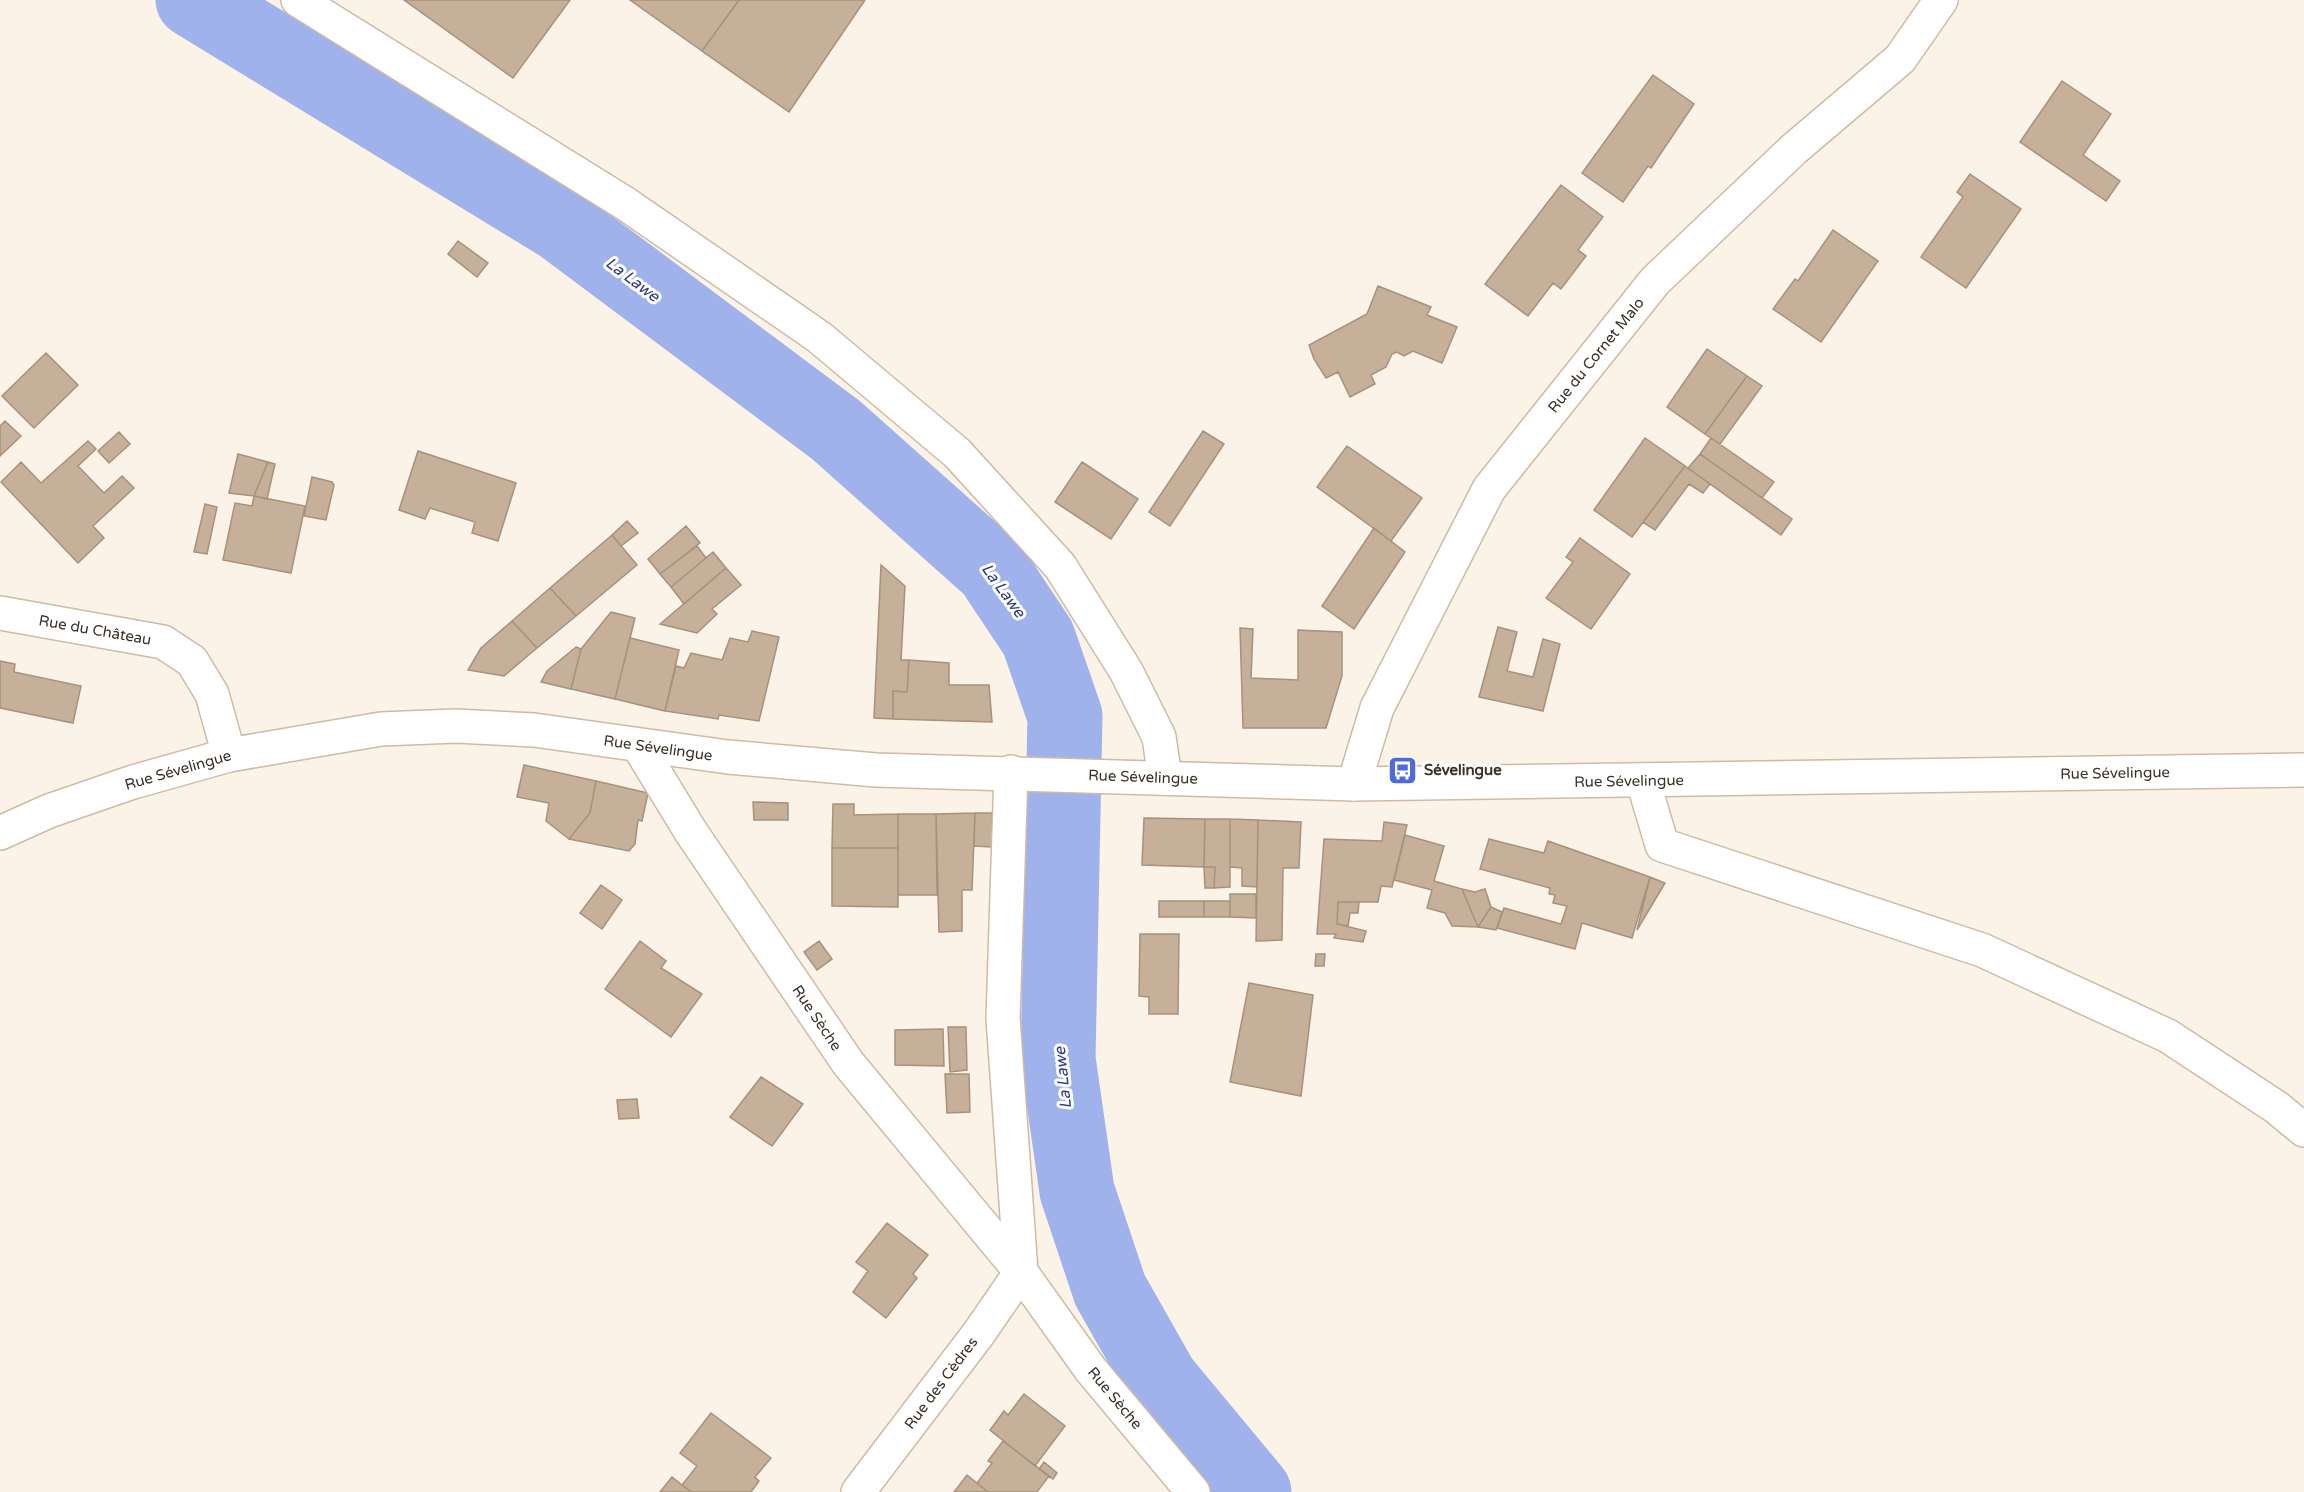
<svg xmlns="http://www.w3.org/2000/svg" width="2304" height="1492" viewBox="0 0 2304 1492" font-family="'Varela Round',sans-serif">
	<style>
		.lines { fill: none; stroke-linecap: round; stroke-linejoin: round }
		.river { stroke: #9fb2ec; stroke-width: 75 }
		.building { fill: #c7b09a; stroke: #a7917c; stroke-width: 1.5 }
		.minor-casing { stroke: #d1baa4; stroke-width: 36 }
		.secondary-casing { stroke: #d1baa4; stroke-width: 36 }
		.minor { stroke: #fff; stroke-width: 33 }
		.secondary { stroke: #fff; stroke-width: 33 }
		.labels { text-anchor: middle; stroke-width: 6; stroke-linejoin: round; paint-order: stroke }
		.street-label { font-size: 15px; fill: #393027; stroke: #fff }
		.poi-label { font-size: 15px; font-weight: bold; fill: #393027; stroke: #fff; text-anchor: start }
		.water-label { font-size: 16px; font-style: italic; fill: #2b3b7f; stroke: #fff }
	</style>
	<rect width="100%" height="100%" fill="#fbf2e8"/>
	<g class="lines">
		<!-- river -->
		<path class="river" d="M193,0L560,224L836,430L992,569L1038,638L1065,716L1058,1059L1077,1191L1110,1290L1161,1380L1254,1492"/>
	</g>
	<!-- building -->
	<path class="building" d="M404,0H570L513,78Z
		M630,0H739L702,51Z
		M739,0H865L789,112L702,51Z
		M1653,75L1694,104L1651,168L1648,166L1623,202L1582,173Z
		M2062,81L2111,114L2083,155L2120,181L2106,201L2020,142Z
		M1970,174L2021,209L1966,288L1921,257L1963,197L1957,192Z
		M1561,185L1603,217L1578,250L1586,256L1561,289L1553,283L1528,316L1485,284Z
		M1833,230L1878,261L1821,342L1773,309L1795,279L1798,281Z
		M458,241L488,263L477,277L448,254Z
		M1378,286L1431,307L1427,315L1457,327L1442,363L1413,351L1404,356L1397,352L1392,354L1386,367L1371,375L1375,384L1350,397L1338,372L1326,378L1314,359L1309,345L1367,314Z
		M1707,349L1747,376L1705,434L1667,407Z
		M46,353L78,385L34,428L2,396Z
		M1747,376L1762,386L1720,444L1705,434Z
		M5,421L21,436L0,456V426Z
		M1203,431L1224,444L1170,526L1149,512Z
		M119,432L130,444L109,463L98,451Z
		M1645,438L1685,466L1632,537L1594,510Z
		M1711,438L1774,482L1762,498L1700,454Z
		M88,441L96,449L78,466L104,493L122,476L134,488L93,526L104,538L78,563L1,482L21,462L41,483Z
		M1347,446L1422,498L1391,541L1317,487Z
		M418,451L516,483L498,541L472,533L475,522L430,508L425,519L399,510Z
		M238,454L268,462L254,496L229,493Z
		M1700,454L1792,519L1781,535L1688,468Z
		M268,462L275,464L267,499L254,496Z
		M1082,462L1138,499L1111,539L1055,502Z
		M1685,466L1710,484L1703,493L1689,484L1655,530L1643,522Z
		M312,477L332,482L334,485L326,520L304,516Z
		M254,496L305,506L291,573L223,560L235,503L252,506Z
		M205,504L217,507L207,554L194,552Z
		M627,521L638,533L621,546L612,535Z
		M686,526L700,543L660,574L648,559Z
		M1374,528L1405,552L1354,629L1322,606Z
		M612,535L637,565L576,616L550,588Z
		M1580,538L1630,574L1591,629L1546,598L1573,562L1566,557Z
		M697,546L706,558L671,587L660,574Z
		M713,552L726,568L684,604L671,587Z
		M881,565L905,586L901,660H909L907,692L893,691V719L874,718Z
		M726,568L741,585L712,609L717,614L697,633L660,624Z
		M550,588L576,616L537,648L512,621Z
		M611,612L635,618L615,699L571,689L581,649Z
		M512,621L537,648L504,676L468,670L481,648Z
		M1498,627L1517,632L1507,671L1533,677L1543,639L1560,644L1543,711L1479,697Z
		M1240,628L1253,629L1251,678L1298,680V630L1342,632V676L1326,728H1243Z
		M752,631L779,637L759,721L719,715L718,719L665,711L676,666L684,668L691,653L722,660L730,638L748,642Z
		M630,638L679,650L665,711L615,699Z
		M576,647L581,649L571,689L541,682L547,671Z
		M909,660L949,663V685H989L992,722L893,719V691L907,692Z
		M0,661L15,664L14,672L81,686L73,723L0,708Z
		M524,765L596,781L590,813L569,839L546,821L549,803L517,797Z
		M596,781L648,793L642,821L638,820L635,844L629,851L569,839L590,813Z
		M753,802L788,803V820H754Z
		M833,804H854V815L898,814V848H832Z
		M975,813L972,890H962V931L939,932L936,814Z
		M975,813H992V847L974,846Z
		M898,814H936L937,895H898Z
		M1144,818L1205,819L1204,867L1142,865Z
		M1205,819H1230V887L1214,888L1215,867H1204Z
		M1230,819L1258,820L1257,887L1242,886V868L1230,867Z
		M1258,820L1301,822L1299,868H1283L1282,940L1256,941Z
		M1384,822L1407,825L1392,887L1381,886L1378,902H1338L1337,924L1366,931L1363,942L1334,938L1336,934H1317L1324,839L1382,841Z
		M1405,835L1444,846L1434,881L1462,889L1478,927L1452,926L1445,913L1427,908L1432,890L1394,880Z
		M1489,839L1544,853L1548,841L1650,877L1632,938L1582,923L1575,949L1497,928L1504,908L1561,924L1567,906L1553,903L1555,895L1549,894L1550,888L1480,869Z
		M832,848H898V907L832,906Z
		M1204,867H1215L1214,888H1205Z
		M1650,877L1665,883L1637,930Z
		M601,885L622,900L602,929L580,913Z
		M1462,889L1475,892L1485,889L1491,907L1478,927Z
		M1230,894H1256V918L1230,917Z
		M1159,901H1204V917H1159Z
		M1204,901H1230V917H1204Z
		M1338,902H1359L1358,913H1350L1348,926L1337,924Z
		M1491,907L1502,912L1496,930L1478,927Z
		M1140,934H1179L1178,1014H1149V997L1139,996Z
		M640,941L666,961L661,968L702,994L671,1037L605,989Z
		M819,941L832,959L817,970L804,952Z
		M1316,954H1325L1324,966H1315Z
		M1249,983L1313,995L1301,1096L1230,1082Z
		M948,1027H966L967,1070L950,1072Z
		M943,1029L944,1066L895,1065V1030Z
		M945,1074H969L970,1112L947,1113Z
		M761,1077L803,1104L772,1146L730,1117Z
		M637,1099L639,1118L619,1119L617,1100Z
		M887,1223L928,1255L913,1274L917,1278L886,1318L853,1292L868,1271L856,1262Z
		M1024,1394L1065,1426L1035,1466L990,1430L1004,1411L1008,1415Z
		M711,1413L771,1458L755,1477L759,1481L751,1492H692L682,1485L697,1466L680,1453Z
		M1003,1441L1049,1476L1037,1492H988L977,1483L992,1463L988,1461Z
		M1044,1462L1057,1473L1053,1479L1039,1469Z
		M967,1475L977,1483L988,1492H954Z
		M672,1477L682,1485L692,1492H660Z"/>
	<g class="lines">
		<defs>
			<path id="minor" d="M298,0L626,204L819,337L957,453L1060,566L1126,671L1159,737L1165,778
				M0,613L163,642L192,661L212,694L229,755
				M638,745L691,832L848,1063L1021,1272L1091,1370L1193,1492
				M1011,772L1003,1018L1021,1272
				M1643,781L1662,845L1982,950L2168,1036L2276,1107L2304,1130
				M1354,784L1377,708L1489,489L1655,281L1794,149L1900,59L1941,0
				M858,1492L979,1333L1021,1272"/>
			<path id="secondary" d="M0,833L49,811L133,782L229,755L381,729L456,726L534,730L728,757L876,770L1354,784L2304,770"/>
		</defs>
		<!-- minor casing -->
		<use href="#minor" class="minor-casing"/>
		<!-- secondary casing -->
		<use href="#secondary" class="secondary-casing"/>
		<!-- minor -->
		<use href="#minor" class="minor"/>
		<!-- secondary -->
		<use href="#secondary" class="secondary"/>
	</g>
	<!-- icons -->
	<defs>
		<symbol id="bus-square" viewBox="-11 -11 22 22"><rect x="-9" y="-9" width="18" height="18" rx="4" fill="#4e6ade" stroke="#fff"/><path d="M-5-6H5V4H4V6H2V4H-2V6H-4V4H-5ZM-3.5-4V0h7V-4ZM-3.5 1.2v1.5H-2V1.2ZM2 1.2v1.5H3.5V1.2Z" fill="#fff"/></symbol>
	</defs>
	<g fill-rule="evenodd">
		<use href="#bus-square" x="1386" y="754" width="33" height="33"/>
	</g>
	<g class="labels">
		<!-- street labels -->
		<g class="street-label">
			<text transform="translate(1596 355) rotate(-51)" y="5">Rue du Cornet Malo</text>
			<text transform="translate(95 630) rotate(10)" y="5">Rue du Château</text>
			<text transform="translate(658 748) rotate(8)" y="5">Rue Sévelingue</text>
			<text transform="translate(178 770) rotate(-16)" y="5">Rue Sévelingue</text>
			<text transform="translate(2115 773) rotate(-1)" y="5">Rue Sévelingue</text>
			<text transform="translate(1143 777) rotate(2)" y="5">Rue Sévelingue</text>
			<text transform="translate(1629 781) rotate(-1)" y="5">Rue Sévelingue</text>
			<text transform="translate(817 1018) rotate(56)" y="5">Rue Sèche</text>
			<text transform="translate(941 1383) rotate(-53)" y="5">Rue des Cèdres</text>
			<text transform="translate(1115 1398) rotate(50)" y="5">Rue Sèche</text>
		</g>
		<!-- poi labels -->
		<g class="poi-label">
			<text x="1424" y="775">Sévelingue</text>
		</g>
		<!-- water labels -->
		<g class="water-label">
			<text transform="translate(633 279) rotate(37)" y="6">La Lawe</text>
			<text transform="translate(1004 590) rotate(54)" y="6">La Lawe</text>
			<text transform="translate(1062 1078) rotate(-96)" y="6">La Lawe</text>
		</g>
	</g>
</svg>
